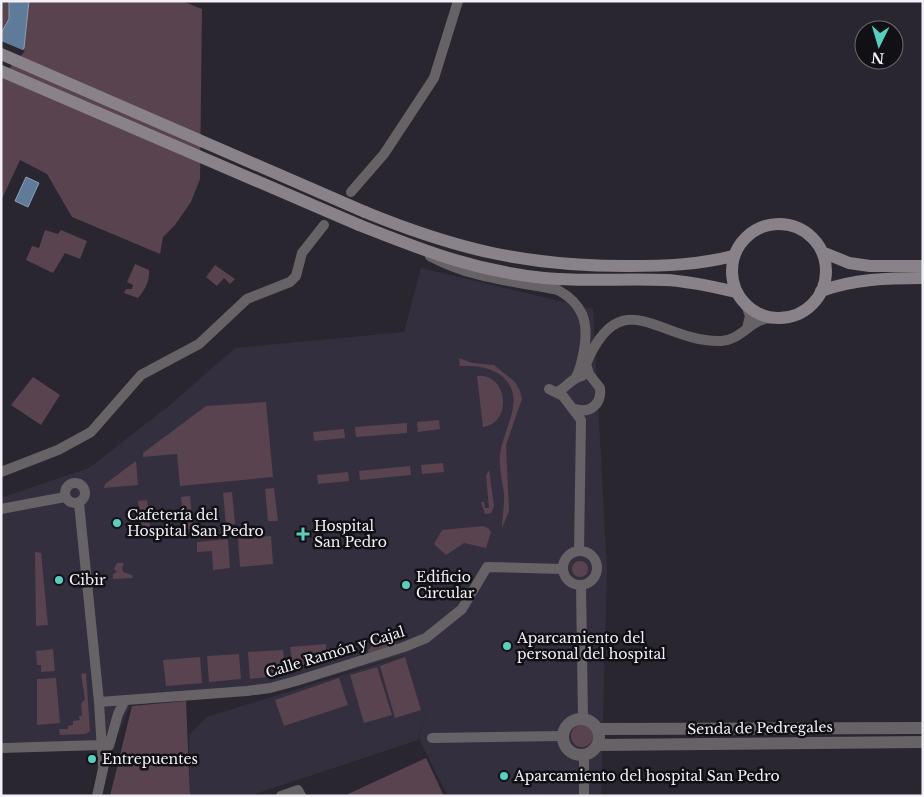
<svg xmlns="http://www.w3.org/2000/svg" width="924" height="797" viewBox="0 0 924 797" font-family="'Libre Baskerville',serif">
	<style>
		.built { fill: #342f3f }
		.green { fill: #59434e }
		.water { fill: #607b9a; stroke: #8c9eb6 }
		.pier { fill: #292630 }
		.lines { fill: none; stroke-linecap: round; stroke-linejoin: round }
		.minor { stroke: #666266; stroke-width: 10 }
		.tertiary { stroke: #666266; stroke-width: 12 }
		.secondary { stroke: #898389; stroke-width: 12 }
		.secondary-bridge { stroke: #898389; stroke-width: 12 }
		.poi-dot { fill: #58cec0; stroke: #111014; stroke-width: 2 }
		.labels { text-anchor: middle; stroke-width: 5; stroke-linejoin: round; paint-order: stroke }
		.poi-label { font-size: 14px; fill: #f3f1f7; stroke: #111014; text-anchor: start }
		.street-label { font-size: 14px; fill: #f3f1f7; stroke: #111014 }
	</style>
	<rect width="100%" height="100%" fill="#292630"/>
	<!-- built -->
	<path class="built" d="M421,268L593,309L607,570L601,796H448L419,739L427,706L418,740L249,796H190L189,735L207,717L416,652L272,693L130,705L115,742H1V498L89,468L170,405L235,348L404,332Z"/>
	<!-- green -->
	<path class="green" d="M1,1H182L202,9L200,179L191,202L175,225L163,237L160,254L72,217L47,174L20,160L1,201Z
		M45,230L58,234L61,230L87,241L80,259L65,253L53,273L26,260L32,246L39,248Z
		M135,264L149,270C150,281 145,290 138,298L124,293L126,289H132L133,285L127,282Z
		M215,265L235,279L230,284L224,278L217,286L206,277Z
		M459,358L472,363L494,365L515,382L520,391L522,399L506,445L509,511L502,528C502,517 505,504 504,493C502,481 499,468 500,455C503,428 527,399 503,377C489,366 477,366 460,366Z
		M477,376C508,373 513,423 483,427Z
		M33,377L60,395L41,425L11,405Z
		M266,402L273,477L180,486L177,454L143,457V453L206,406Z
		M439,420L440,429L418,432L417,422Z
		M407,423V433L356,437L355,427Z
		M344,429L345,438L314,441L313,432Z
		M136,461L138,485L104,488L105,484Z
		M443,463L444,472L422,474L421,465Z
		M410,466L411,475L360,480L359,471Z
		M489,470L494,506L491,513L485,514L481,502H484L485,508H489L486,476Z
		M348,472L349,481L318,484L317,475Z
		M274,488L278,521H268L265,489Z
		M232,492L235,524L226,525L223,493Z
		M190,496L193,529H184L181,497Z
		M147,500L151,532L141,533L138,501Z
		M483,526L488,528L491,532L486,548L464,543L446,555L434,544L442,530Z
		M271,536L273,564L240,567L238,539Z
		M228,539L230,568L213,570L212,551L197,552V542Z
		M35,552L41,553L48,625L36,626Z
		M572 569a8 8 0 1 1 16 0a8 8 0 1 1-16 0Z
		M117,563H124L122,568L123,572L132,575L133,578L113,579V574L117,572L114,569Z
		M386,639L393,640L397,645L368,653V650L374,644Z
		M326,644L327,659L293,668L290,647Z
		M53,649L55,671L41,672V665H37L36,651Z
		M283,650L285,670L269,677L250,679L248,652Z
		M239,654L241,679L209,682L207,656Z
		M200,657L202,683L166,686L163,660Z
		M405,657L421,710L395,718L380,666Z
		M377,667L392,715L364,723L350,675Z
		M86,673L90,731L86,734L60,735L59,729H68V726L73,725V721L80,720L79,716H82L81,704L85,699L81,674Z
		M56,678L60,723L37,725V679Z
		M339,678L348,705L284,726L275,700Z
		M186,701L190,796H110L132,706Z
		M571 736a11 11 0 1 1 22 0a11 11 0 1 1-22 0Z
		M426,758L444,796H348V794Z"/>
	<!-- water -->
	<path class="water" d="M9,1H29L24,48L1,75V33L9,19Z
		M26,177L39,183L28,207L15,201Z"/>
	<!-- pier -->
	<path class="pier" d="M1,41L25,51L1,77Z"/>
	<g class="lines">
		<!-- minor -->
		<path class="minor" d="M351,192L384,154L434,78L458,1
			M430,256C470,278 513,281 558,290C583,304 589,322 584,350C582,359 581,368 576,377
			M746,305L750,316L747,328
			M586,364C622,279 660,343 721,341C742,340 751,318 772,318
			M549,389L563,396L581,420L579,551
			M556,392C567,389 570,378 582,376
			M575,409C590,414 602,404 600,388L589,374L586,364
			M1,472L58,450L91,432L141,375L199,344L247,299L290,282L296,276L302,253L324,225
			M65 493a10 10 0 1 1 20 0a10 10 0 1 1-20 0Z
			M79,503L99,702L103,766
			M1,509L65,497
			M563 568a17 17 0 1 1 34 0a17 17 0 1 1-34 0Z
			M581,585L583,719
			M99,702L247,691L270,688L296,681L404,647L426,638L462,609L487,567L562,569
			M432,738L563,736
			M109,746L118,714L125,700
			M1,748L102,745L111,740
			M584,755V796
			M97,796L105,760
			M281,796L298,790L301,796"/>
		<!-- tertiary -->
		<path class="tertiary" d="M563 737a18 18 0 1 1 36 0a18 18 0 1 1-36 0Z
			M598,729L923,728
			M597,745L923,742"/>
		<!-- secondary -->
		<path class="secondary" d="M365,212C458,250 527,266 628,266C664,266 698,265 733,256
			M732 271a47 47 0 1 1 94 0a47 47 0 1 1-94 0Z
			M359,225C422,250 475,271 544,278C584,282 625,278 666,280C690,281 713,287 737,292
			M822,252L849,263L870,266H923
			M821,291C854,279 887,278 923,278"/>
		<!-- secondary-bridge -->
		<path class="secondary-bridge" d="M1,54L365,212
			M1,71L359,225"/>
	</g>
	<!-- markers -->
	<g class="poi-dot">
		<circle cx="117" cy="523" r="5"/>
		<path d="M300.5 526.5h5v5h5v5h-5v5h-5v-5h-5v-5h5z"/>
		<circle cx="59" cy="580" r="5"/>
		<circle cx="406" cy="585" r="5"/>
		<circle cx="507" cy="646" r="5"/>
		<circle cx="92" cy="759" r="5"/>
		<circle cx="504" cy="776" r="5"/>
	</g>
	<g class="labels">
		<!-- poi labels -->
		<g class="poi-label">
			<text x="127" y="520">Cafetería del<tspan x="127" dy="16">Hospital San Pedro</tspan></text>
			<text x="314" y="531">Hospital<tspan x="314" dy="16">San Pedro</tspan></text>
			<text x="416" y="582">Edificio<tspan x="416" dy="16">Circular</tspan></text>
			<text x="69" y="585">Cibir</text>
			<text x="517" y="643">Aparcamiento del<tspan x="517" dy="16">personal del hospital</tspan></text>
			<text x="102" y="764">Entrepuentes</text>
			<text x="514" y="781">Aparcamiento del hospital San Pedro</text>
		</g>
		<!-- street labels -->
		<g class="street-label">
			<text transform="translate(335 652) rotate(-17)" y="5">Calle Ramón y Cajal</text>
			<text transform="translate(760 728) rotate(-1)" y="5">Senda de Pedregales</text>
		</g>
	</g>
	<!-- border -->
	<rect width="924" height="797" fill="none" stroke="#f3f1f7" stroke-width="5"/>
	<!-- north arrow -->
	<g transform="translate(879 45) rotate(185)"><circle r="24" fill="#111014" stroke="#6b6a6f"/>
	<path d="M0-4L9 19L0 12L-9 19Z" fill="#58cec0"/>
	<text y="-8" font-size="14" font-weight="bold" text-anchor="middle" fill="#f3f1f7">N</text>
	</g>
</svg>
